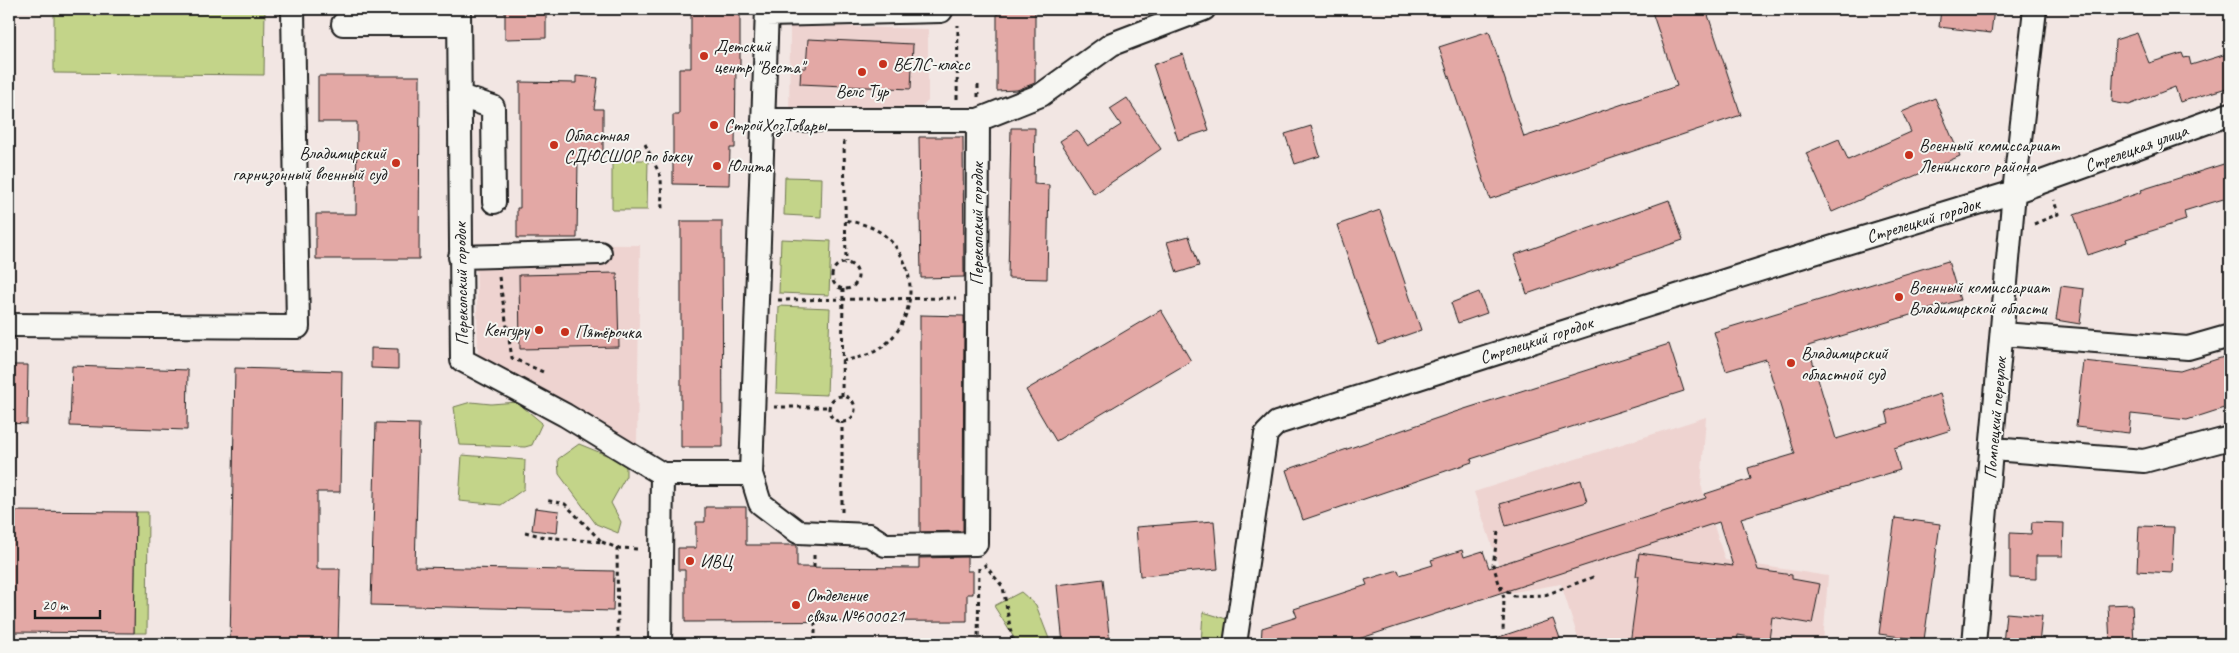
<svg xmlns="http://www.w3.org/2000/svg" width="2239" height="653" viewBox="0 0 2239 653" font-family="Caveat,sans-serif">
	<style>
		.built { fill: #eed3d0 }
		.green { fill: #c3d489; stroke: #707852 }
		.building { fill: #e3a8a5; stroke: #1c1c1c }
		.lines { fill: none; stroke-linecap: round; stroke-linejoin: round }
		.minor-casing { stroke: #1c1c1c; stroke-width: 26 }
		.path { stroke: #1c1c1c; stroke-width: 3; stroke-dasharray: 4 4; stroke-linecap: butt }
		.minor { stroke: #f6f6f2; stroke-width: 22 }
		.poi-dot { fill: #c8321e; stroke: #f6f6f2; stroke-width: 2 }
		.labels { text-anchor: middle; stroke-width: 4; stroke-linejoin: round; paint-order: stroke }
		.poi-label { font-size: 18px; fill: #1c1c1c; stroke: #f6f6f2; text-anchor: start }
		.street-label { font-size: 18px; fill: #1c1c1c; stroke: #f6f6f2 }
	</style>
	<rect width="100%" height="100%" fill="#f2e6e3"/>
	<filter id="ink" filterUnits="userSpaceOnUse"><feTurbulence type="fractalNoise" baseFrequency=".02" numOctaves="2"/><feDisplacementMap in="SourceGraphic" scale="10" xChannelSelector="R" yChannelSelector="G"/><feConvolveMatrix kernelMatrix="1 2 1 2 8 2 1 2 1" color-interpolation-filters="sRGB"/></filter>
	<g filter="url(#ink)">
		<!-- built -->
		<path class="built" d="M790,25L928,29V101L893,133L789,131Z
			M476,244L640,245L637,444L478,356Z
			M1706,417L1701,485L1725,560L1828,576L1823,644H1580L1561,584L1508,593L1474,492Z"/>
		<!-- green -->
		<path class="green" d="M54,9H265L264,75L54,73Z
			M612,160H648L647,210H612Z
			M785,177L822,178L821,217L784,215Z
			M781,239L831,241L829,295L779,293Z
			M779,306L830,308L827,395L776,393Z
			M471,402L491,404L517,402L542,423L532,445L525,447L459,445L454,407Z
			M579,444L626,463V476L611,503L621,522L618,533L596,524L559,474L558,459Z
			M462,455L525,460L524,489L501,505L459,501Z
			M136,512H148L147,633H134Z
			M1021,592L1036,605L1051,644H1018L994,606Z
			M1203,612L1230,620L1222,644H1201Z"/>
		<!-- building -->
		<path class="building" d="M505,9H546V38L505,39Z
			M691,9H740V69H736L735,148H730L729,185L673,184V115H679V68H691Z
			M997,9H1035V83L1017,90L997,91Z
			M1651,9H1706L1741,115L1490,199L1439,47L1489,31L1524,137L1677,86Z
			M1941,9H1994L1991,33L1939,27Z
			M2137,33L2149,63L2182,53L2184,58L2189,57L2191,65L2230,53V87L2180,102L2175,87L2129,105L2112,102L2115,40Z
			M808,39L913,44L911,89L800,84L801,68H806Z
			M1183,54L1209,130L1178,140L1153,65Z
			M318,76H420L419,259H316V214H356L357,122H318Z
			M576,76L598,78L594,109H603V157H578L577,238H517V208H520V82L576,83Z
			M1127,98L1161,149L1094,194L1060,141L1077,130L1088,146L1121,125L1110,109Z
			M1935,98L1960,156L1832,212L1806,153L1839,139L1848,160L1911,132L1902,112Z
			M1311,126L1320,156L1295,164L1285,134Z
			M1011,128H1035L1034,184L1049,185L1047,279L1008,278Z
			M919,137H963L964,277L921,278Z
			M2230,162V197L2184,211L2186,220L2126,239L2127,242L2088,255L2074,215L2142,192L2141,190Z
			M1669,200L1683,240L1527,294L1514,255Z
			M1380,210L1421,330L1378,345L1337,225Z
			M681,221H722L723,447H681Z
			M1189,236L1199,266L1177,273L1167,242Z
			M1948,261L1960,300L1808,346L1836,439L1889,423L1886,411L1940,394L1951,430L1894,448L1900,470L1741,518L1758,570L1792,575V579L1820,584L1812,624L1772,617L1769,640L1738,635L1737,644H1630L1639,576H1636L1639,553L1733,566L1719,522L1343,644H1261L1262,628L1297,617L1294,609L1367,585L1365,580L1398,570L1400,575L1433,565L1431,560L1462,550L1464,557L1483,551L1489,568L1706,498L1705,494L1751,479L1748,468L1795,454L1766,359L1726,371L1714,332Z
			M617,273L619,347L520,349L519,275Z
			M2061,286L2084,289L2080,324L2056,320Z
			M1479,292L1487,313L1458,323L1451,303Z
			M1161,310L1191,361L1056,441L1026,390Z
			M920,315L964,316L963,531L920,532Z
			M1669,344L1684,391L1471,459L1472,462L1303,520L1286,470L1455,412Z
			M371,348L398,349V369L371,368Z
			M2230,355V406L2187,420L2131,414L2129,433L2076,427L2083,361L2180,371Z
			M9,365H28L27,424L9,423Z
			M72,366L188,370L187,430L70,426Z
			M235,368L342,371L340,492H317V569H340L338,644H230Z
			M376,423L419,424L415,567L614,571L613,611L371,605Z
			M1581,480L1587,502L1506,526L1500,504Z
			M705,507H746V545H797V567L919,568V558L967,557V571H973V594H967V621L685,622V570H678V548H696V522H705Z
			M535,508L559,511L557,533L532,530Z
			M9,511L136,512L134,633L9,632Z
			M1895,518L1940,524L1924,640L1879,634Z
			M1214,521L1218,569L1140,576L1136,527Z
			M2032,522L2064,523L2063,556H2036V579L2010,578V533L2031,534Z
			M2139,526L2174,527L2172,573L2137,571Z
			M1103,579L1110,644H1063L1057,585Z
			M2132,604L2134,644H2110L2108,605Z
			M2006,613L2042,616L2039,644H2003Z
			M1553,619L1562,644H1488L1487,641Z"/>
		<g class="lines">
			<defs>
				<path id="minor" d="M459,9L462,360L565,415L662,474L660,644
					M767,9L751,474L760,503L798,532L869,535L885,545L976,544L978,120
					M767,15L941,11V9
					M343,24H459
					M460,96L493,107L494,202
					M763,120H978L1041,95L1112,44L1204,9
					M460,257L600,253
					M9,325L298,327L293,9
					M2002,334L2188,348L2230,336
					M1993,449L2144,461L2230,438
					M662,474H751
					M1235,644L1266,434L1277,423L1784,262L2014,192L2230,114
					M1974,644L2014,192L2035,9"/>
			</defs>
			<!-- minor casing -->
			<use href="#minor" class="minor-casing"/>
			<!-- path -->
			<path class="path" d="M978,85V97
				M957,99L958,25
				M844,141L846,262
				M645,144L661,177L662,209
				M2034,224L2058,214L2054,200
				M832 276a13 13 0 1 1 26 0a13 13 0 1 1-26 0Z
				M499,277L512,358L543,372
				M778,300L956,298
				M842,361C856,358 870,356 882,347C918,320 920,264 884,235C873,226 859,223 845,220
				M829 409a13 13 0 1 1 26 0a13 13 0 1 1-26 0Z
				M842,396L843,289
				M774,407H828
				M842,512V422
				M525,532L544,537L602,542L565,504L545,500
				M1498,532L1493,565L1504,598L1503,632
				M602,542L617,548L618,638
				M617,548L639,549
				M814,555V567
				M984,564L1003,587L1013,644
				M1500,586L1514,596L1545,595L1596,576
				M815,622V644
				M978,644L979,565"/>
			<!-- minor -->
			<use href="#minor" class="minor"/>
		</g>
	</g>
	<!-- markers -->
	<g class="poi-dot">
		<circle cx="704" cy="56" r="5"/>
		<circle cx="883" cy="64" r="5"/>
		<circle cx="862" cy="72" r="5"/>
		<circle cx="714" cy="125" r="5"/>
		<circle cx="554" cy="145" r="5"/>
		<circle cx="1909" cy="155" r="5"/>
		<circle cx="396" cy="163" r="5"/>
		<circle cx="717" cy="166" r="5"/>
		<circle cx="1899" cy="297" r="5"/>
		<circle cx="539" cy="330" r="5"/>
		<circle cx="565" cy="332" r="5"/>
		<circle cx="1791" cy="363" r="5"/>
		<circle cx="690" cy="561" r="5"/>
		<circle cx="796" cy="605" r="5"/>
	</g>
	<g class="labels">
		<!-- poi labels -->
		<g class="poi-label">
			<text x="714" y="52">Детский<tspan x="714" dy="21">центр "Веста"</tspan></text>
			<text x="893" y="70">ВЕЛС-класс</text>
			<text x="862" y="97" text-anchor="middle">Велс Тур</text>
			<text x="724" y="131">СтройХозТовары</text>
			<text x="564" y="141">Областная<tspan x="564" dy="21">СДЮСШОР по боксу</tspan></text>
			<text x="1919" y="151">Военный комиссариат<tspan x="1919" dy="21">Ленинского района</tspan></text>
			<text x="386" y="159" text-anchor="end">Владимирский<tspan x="386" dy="21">гарнизонный военный суд</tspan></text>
			<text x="727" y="172">Юлита</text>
			<text x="1909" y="293">Военный комиссариат<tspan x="1909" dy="21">Владимирской области</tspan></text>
			<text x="529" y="336" text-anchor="end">Кенгуру</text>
			<text x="575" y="338">Пятёрочка</text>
			<text x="1801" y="359">Владимирский<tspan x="1801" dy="21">областной суд</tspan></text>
			<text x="700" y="567">ИВЦ</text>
			<text x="806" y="601">Отделение<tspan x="806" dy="21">связи №600021</tspan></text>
		</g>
		<!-- street labels -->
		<g class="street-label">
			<text transform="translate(2136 148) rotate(-20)" y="6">Стрелецкая улица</text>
			<text transform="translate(1923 220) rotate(-17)" y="6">Стрелецкий городок</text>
			<text transform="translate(977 224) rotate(-90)" y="6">Перекопский городок</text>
			<text transform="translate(461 284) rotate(-91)" y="6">Перекопский городок</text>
			<text transform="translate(1536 340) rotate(-18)" y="6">Стрелецкий городок</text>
			<text transform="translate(1995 418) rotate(-85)" y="6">Помпецкий переулок</text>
		</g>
	</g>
	<!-- margin -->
	<rect width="2239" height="653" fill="none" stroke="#f6f6f2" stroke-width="30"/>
	<rect x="15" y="15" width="2209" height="623" fill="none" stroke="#1c1c1c" stroke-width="2" filter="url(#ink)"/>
	<!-- scale -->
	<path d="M35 610v8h65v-8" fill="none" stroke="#1c1c1c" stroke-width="2.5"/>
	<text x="42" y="610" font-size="15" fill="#1c1c1c" stroke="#f6f6f2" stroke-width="4" paint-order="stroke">20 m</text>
</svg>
